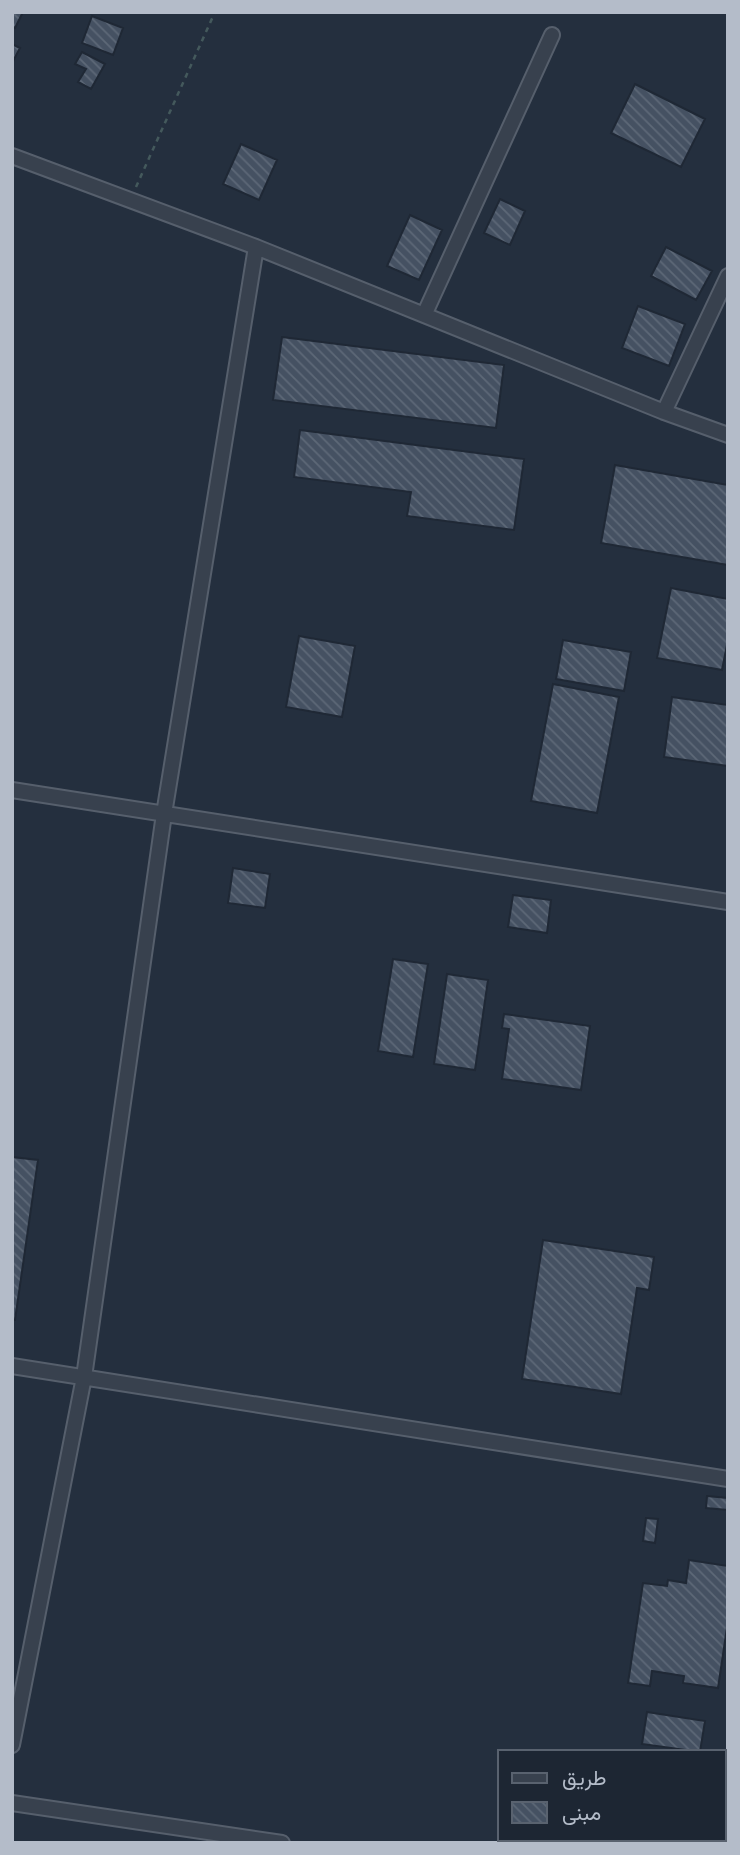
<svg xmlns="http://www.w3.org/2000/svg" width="740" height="1855" viewBox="0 0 740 1855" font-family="'Sofia Sans Condensed',Vazirmatn,sans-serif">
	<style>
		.building { fill: url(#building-back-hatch); stroke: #1f2835; stroke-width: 2 }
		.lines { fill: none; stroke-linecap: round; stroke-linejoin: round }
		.minor-casing { stroke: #565f6c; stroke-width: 18 }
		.path { stroke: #44595c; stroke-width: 2.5; stroke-dasharray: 5 5; stroke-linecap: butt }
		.minor { stroke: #38414e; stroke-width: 14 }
	</style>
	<defs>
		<pattern id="building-back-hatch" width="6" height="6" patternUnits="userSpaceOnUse" patternTransform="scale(1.75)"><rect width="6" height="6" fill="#455162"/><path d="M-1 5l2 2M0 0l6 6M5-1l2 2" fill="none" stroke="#5d6877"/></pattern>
	</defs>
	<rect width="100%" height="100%" fill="#242f3e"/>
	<!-- building -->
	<path class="building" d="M12,12H23L15,28L12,27Z
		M92,16L123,28L113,55L82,43Z
		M12,44L20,48L12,63Z
		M82,52L105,64L91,89L78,82L86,69L75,64Z
		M635,84L705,119L681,167L611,133Z
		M241,144L277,160L259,200L223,184Z
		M500,199L525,211L510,245L484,233Z
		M410,215L442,230L419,280L387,266Z
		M666,247L712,271L696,300L651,276Z
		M638,306L685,324L669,366L622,348Z
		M282,337L504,365L496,428L273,400Z
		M300,430L524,459L514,530L407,516L411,492L294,477Z
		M615,465L728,485V565L601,543Z
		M671,588L728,599V640L722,670L657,658Z
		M299,636L355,646L342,717L286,707Z
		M563,640L631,652L624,691L556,679Z
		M553,684L619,697L597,813L531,801Z
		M672,697L728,705V766L664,757Z
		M233,868L270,874L265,908L228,903Z
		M513,895L551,900L547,933L508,927Z
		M393,959L428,964L413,1057L378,1051Z
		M447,974L488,980L475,1070L434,1064Z
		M504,1014L590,1026L581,1090L502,1079L509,1029L502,1028Z
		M12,1157L38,1160L15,1320H12Z
		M543,1240L654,1257L649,1290L637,1288L621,1394L522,1379Z
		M707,1496L728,1498V1510L706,1508Z
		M646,1518L658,1519L655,1543L643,1541Z
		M689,1560L728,1566V1621L718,1688L683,1683L684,1676L652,1671L650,1686L628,1683L643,1583L667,1586L668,1580L686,1583Z
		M647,1712L705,1721L700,1752L642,1744Z"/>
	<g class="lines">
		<defs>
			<path id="minor" d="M12,156L256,247L664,412L728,435
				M425,313L552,35
				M664,412L728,276
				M12,790L728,902
				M12,1366L728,1479
				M12,1745L84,1377L164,814L256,247
				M12,1803L282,1843
				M728,1843V1841"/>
		</defs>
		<!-- minor casing -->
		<use href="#minor" class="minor-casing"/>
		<!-- path -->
		<path class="path" d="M136,187L215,12"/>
		<!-- minor -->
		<use href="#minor" class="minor"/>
	</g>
	<!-- border -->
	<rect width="740" height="1855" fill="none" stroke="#b4bcc9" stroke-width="28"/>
	<!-- legend -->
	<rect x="498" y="1750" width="228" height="91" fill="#1d2633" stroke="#59626f" stroke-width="2"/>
	<rect x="512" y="1773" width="35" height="10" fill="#38414e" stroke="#59626f" stroke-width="2"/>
	<text x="562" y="1785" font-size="21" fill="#b4bcc9">طريق</text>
	<rect x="512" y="1802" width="35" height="21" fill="url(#building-back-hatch)" stroke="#59626f" stroke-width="2"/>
	<text x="562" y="1820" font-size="21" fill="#b4bcc9">مبنى</text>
</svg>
